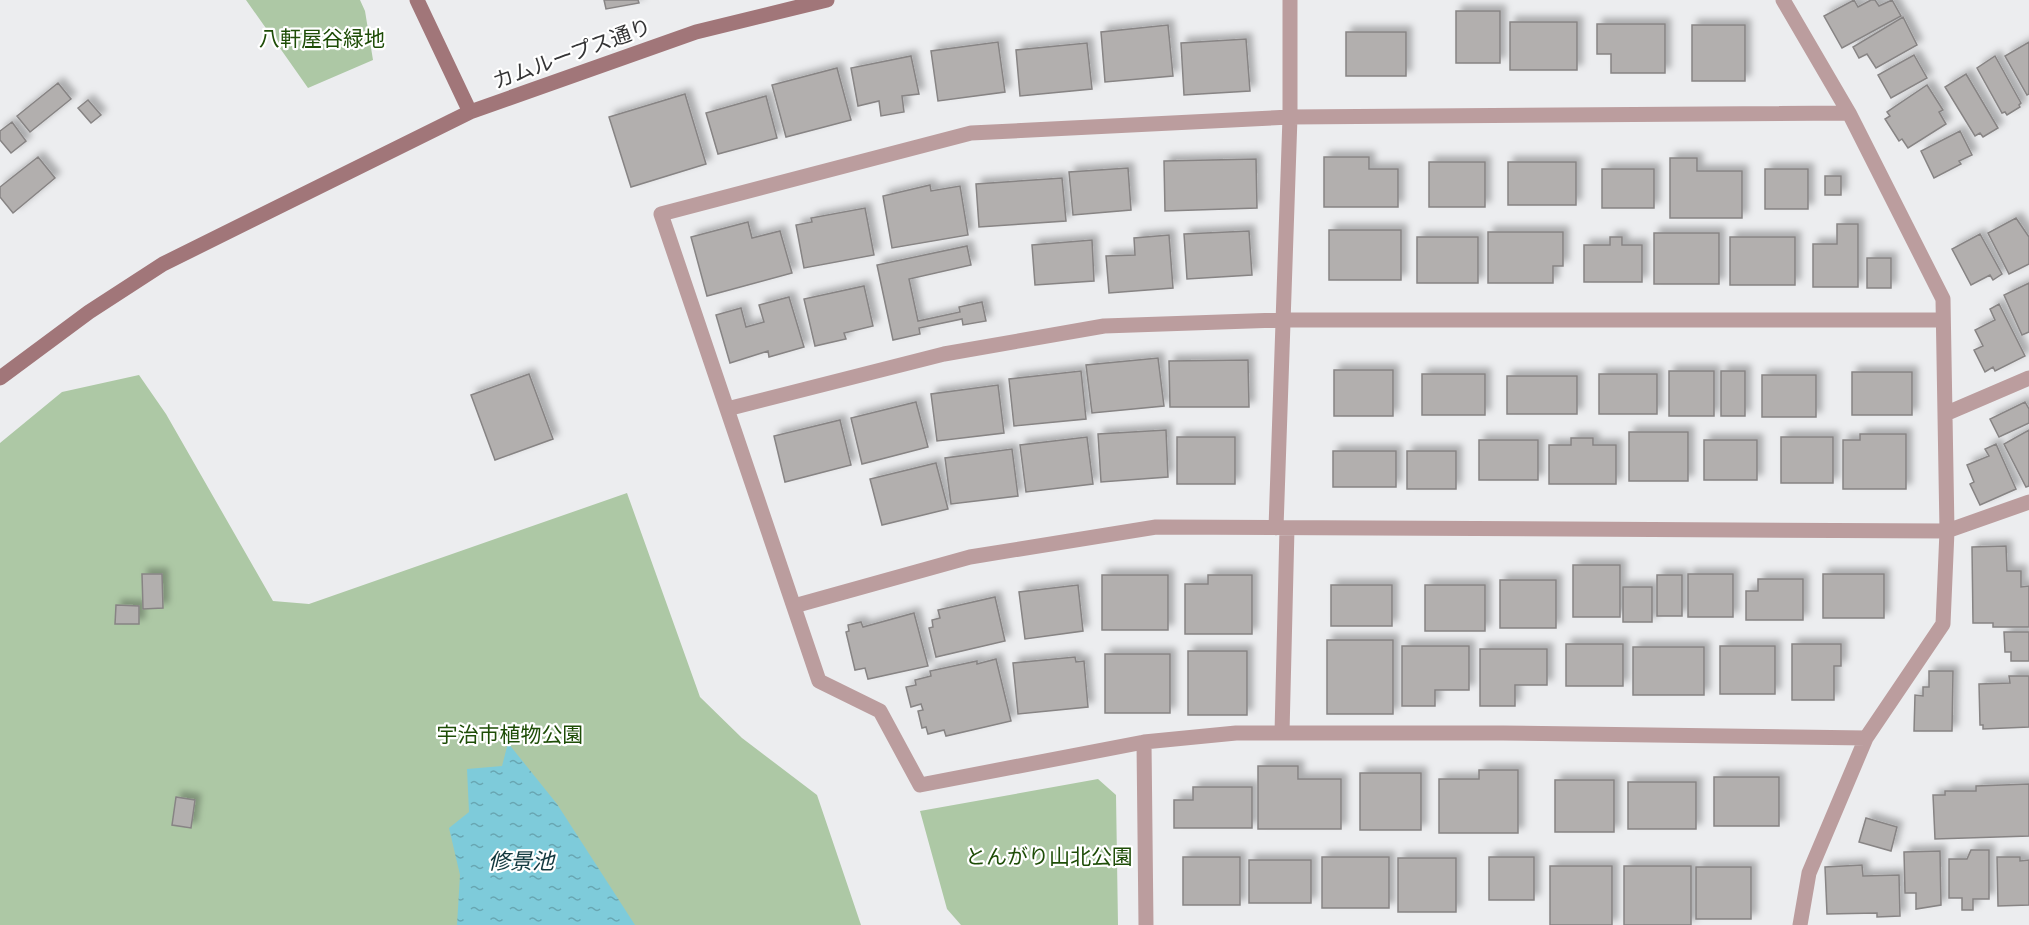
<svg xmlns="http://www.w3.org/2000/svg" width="2029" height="925" viewBox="0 0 2029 925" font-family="Mulish,'Noto Sans JP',sans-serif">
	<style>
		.green { fill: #adc8a5 }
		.water { fill: url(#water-ripples) }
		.building { fill: #b2afae; stroke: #878484; stroke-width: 1.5; filter: url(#shadow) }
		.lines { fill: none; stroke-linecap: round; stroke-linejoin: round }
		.street { stroke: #bb9d9e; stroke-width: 15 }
		.secondary { stroke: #a17679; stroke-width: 15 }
		.labels { text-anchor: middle; stroke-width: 4.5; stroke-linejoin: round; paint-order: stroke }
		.park-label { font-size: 21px; fill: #1e4d07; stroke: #fff }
		.street-label { font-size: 21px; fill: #353536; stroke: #fff }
		.water-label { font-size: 22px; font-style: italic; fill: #12383e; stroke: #fff }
	</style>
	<defs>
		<pattern id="water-ripples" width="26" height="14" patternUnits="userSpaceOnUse" patternTransform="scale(1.5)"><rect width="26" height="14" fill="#7ecbda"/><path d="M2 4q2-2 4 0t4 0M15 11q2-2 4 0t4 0" fill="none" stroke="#68a6b2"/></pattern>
		<filter id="shadow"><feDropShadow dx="5.5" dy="-5.5" stdDeviation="3" flood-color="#0004"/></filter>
	</defs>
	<rect width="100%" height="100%" fill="#ecedef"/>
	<!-- green -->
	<path class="green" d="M246,0H360L365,11L373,60L308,88Z
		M139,375L166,414L273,601L309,604L627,493L700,697L742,738L817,795L861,925H0V443L62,392Z
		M1098,779L1116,795L1118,925H961L947,909L920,811Z"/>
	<!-- water -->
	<path class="water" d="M508,743L557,804L635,925H457L460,875L449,828L469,812L467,769L502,766Z"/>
	<!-- building -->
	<path class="building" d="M604,0H638L639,3L606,9Z
		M1854,0L1858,7L1871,0H1875L1879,6L1892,0L1901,16L1842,48L1824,16Z
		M1456,11H1500V63H1456Z
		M1903,17L1917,45L1876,68L1867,54L1859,58L1853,47Z
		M1510,22H1577V70H1510Z
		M1597,24H1665V73H1611V54H1597Z
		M1168,25L1173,76L1105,82L1101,32Z
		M1692,25H1745V81H1692Z
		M1346,32H1406V76H1346Z
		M1246,39L1250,91L1184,95L1181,43Z
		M998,42L1005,92L938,101L931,51Z
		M2029,42V94L2027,95L2005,56Z
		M1087,43L1092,89L1020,96L1016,50Z
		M1914,55L1927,78L1891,98L1878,75Z
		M911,56L919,94L902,96L904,112L881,116L879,101L858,106L851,68Z
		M1995,56L2021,103L2019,105L2020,107L2007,115L2005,112L2002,113L1977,68Z
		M837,68L851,120L786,137L772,85Z
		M1966,74L1998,128L1983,137L1980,133L1975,136L1945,87Z
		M58,83L71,99L30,132L17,116Z
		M1927,85L1943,110L1939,112L1946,124L1908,148L1902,139L1899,141L1885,119L1890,116L1887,112Z
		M685,94L706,164L631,187L609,117Z
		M766,96L777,138L718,154L706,113Z
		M88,100L101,115L91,123L78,108Z
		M12,122L26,141L11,153L0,140V131Z
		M1960,131L1972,155L1959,161L1961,164L1934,178L1921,151Z
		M38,157L55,178L13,213L0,197V187Z
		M1324,157H1369V169H1398V207H1324Z
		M1670,158H1697V171H1742V218H1670Z
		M1256,159L1257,208L1165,211L1164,161Z
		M1429,162H1485V207H1429Z
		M1508,162H1576V205H1508Z
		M1128,168L1131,210L1073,215L1069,172Z
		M1602,169H1654V208H1602Z
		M1765,169H1808V209H1765Z
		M1825,176H1841V195H1825Z
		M1062,178L1066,221L979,227L976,184Z
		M930,185L931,191L960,186L968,235L892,248L883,196Z
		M865,208L874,255L804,268L796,225L812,222L811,218Z
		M2016,218L2029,237V264L2009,274L1988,233Z
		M748,222L752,238L780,231L792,273L707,296L691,237Z
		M1837,224H1858V287H1813V244H1837Z
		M1329,230H1401V280H1329Z
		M1249,231L1252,275L1187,279L1184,234Z
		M1488,232H1563V266H1553V283H1488Z
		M1654,233H1719V284H1654Z
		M1980,234L2002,274L1993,280L1990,275L1971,285L1952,249Z
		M1169,235L1173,288L1109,293L1106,256L1135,255L1134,238Z
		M1417,237H1478V283H1417Z
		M1610,237H1622V245H1642V282H1584V245H1610Z
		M1730,237H1795V285H1730Z
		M1092,240L1094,281L1035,285L1032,245Z
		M967,246L971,265L909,279L918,321L960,312L959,307L982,302L986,321L963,325L962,319L919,328L920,334L893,340L877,265Z
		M1867,258H1891V288H1867Z
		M2029,283V332L2022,335L2004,295Z
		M864,286L873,326L844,333L846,339L815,346L804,299Z
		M789,297L804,347L769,357L768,351L730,363L716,315L741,308L746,327L764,322L759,305Z
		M1999,304L2025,356L1995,371L1993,367L1985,372L1974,350L1983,346L1975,330L1995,320L1990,309Z
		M1158,358L1164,406L1092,413L1086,365Z
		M1248,360L1249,407H1170L1169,361Z
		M1334,370H1393V416H1334Z
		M1081,371L1086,419L1014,426L1009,379Z
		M1669,371H1714V416H1669Z
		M1721,371H1745V416H1721Z
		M1852,372H1912V415H1852Z
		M529,374L553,439L495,460L471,395Z
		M1422,374H1485V415H1422Z
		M1599,374H1657V414H1599Z
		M1762,375H1816V417H1762Z
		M1507,376H1577V414H1507Z
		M998,385L1004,433L937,441L931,394Z
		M916,402L928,447L862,464L851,418Z
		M2025,402L2029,409V423L1999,437L1990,419Z
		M840,420L851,465L785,482L774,436Z
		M1166,430L1168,477L1101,482L1098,434Z
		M2029,430V486L2026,487L2004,444Z
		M1629,432H1688V481H1629Z
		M1860,434H1906V489H1843V440H1860Z
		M1087,437L1093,484L1026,492L1020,445Z
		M1177,437H1235V484H1177Z
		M1781,437H1833V483H1781Z
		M1571,438H1593V445H1616V484H1549V445H1571Z
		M1479,440H1538V480H1479Z
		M1704,440H1757V480H1704Z
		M1996,444L2016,489L1980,505L1970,484L1974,482L1967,465L1989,456L1985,449Z
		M1012,449L1018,496L951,504L945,458Z
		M1333,451H1396V487H1333Z
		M1407,451H1456V489H1407Z
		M936,463L948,509L882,525L870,479Z
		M2006,546L2007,571H2021V587L2029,586V627H1993V623H1973L1972,547Z
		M1573,565H1620V617H1573Z
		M142,574H162L163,608L143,609Z
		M1688,574H1733V617H1688Z
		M1823,574H1884V618H1823Z
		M1102,575H1168V630H1102Z
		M1208,575H1252V634H1185V584H1208Z
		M1657,575H1682V616H1657Z
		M1758,579H1803V620H1746V591H1758Z
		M1500,580H1556V628H1500Z
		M1078,585L1083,631L1025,639L1019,592Z
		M1331,585H1392V626H1331Z
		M1425,585H1485V631H1425Z
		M1623,587H1652V622H1623Z
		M995,597L1005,641L936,657L929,628L933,627L932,620L940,618L938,610Z
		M116,605L139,606V624H115Z
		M914,613L928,666L868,679L865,668L855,670L846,632L849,631L848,625L861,622L863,627Z
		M2004,632H2029V661H2011V652H2005Z
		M1327,640H1393V714H1327Z
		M1566,644H1623V686H1566Z
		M1792,644H1841V666H1834V700H1792Z
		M1402,646H1469V690H1435V706H1402Z
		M1720,646H1775V694H1720Z
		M1633,647H1704V695H1633Z
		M1480,649H1547V685H1515V706H1480Z
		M1188,651H1247V715H1188Z
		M1105,654H1170V713H1105Z
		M1075,657L1076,662L1084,661L1088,707L1018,714L1013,663Z
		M996,659L1011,721L946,736L944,730L928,734L926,727L922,728L918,711L923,710L921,704L911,707L906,687L916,685L915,680L931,676L930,671L977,661V664Z
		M1929,671H1953L1952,731H1914L1915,695L1923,696V687H1929Z
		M2009,676H2029V727L1983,729V725H1980L1979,684L2010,683Z
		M1258,766H1298V779H1341V829H1258Z
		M1479,770H1518V833H1439V779H1479Z
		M1360,773H1421V830H1360Z
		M1714,777H1779V826H1714Z
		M1555,780H1614V832H1555Z
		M1628,782H1696V829H1628Z
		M2029,784V836L1935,839L1933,795H1945V791H1976V786Z
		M1193,787H1252V828H1174V800H1193Z
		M176,797L195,800L191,828L172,825Z
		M1866,818L1897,827L1891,851L1859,842Z
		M1971,850H1989V899H1973V910H1962V898H1949V859H1967Z
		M1940,851L1941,905L1916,909V893H1905L1904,852Z
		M1183,857H1240V905H1183Z
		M1322,857H1389V908H1322Z
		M1489,857H1534V900H1489Z
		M1997,857H2020V861L2029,860V905L1998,906Z
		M1398,858H1456V912H1398Z
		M1249,860H1311V903H1249Z
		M1862,865L1863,876L1899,875L1900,916L1877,917V913L1827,914L1825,867Z
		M1550,866H1612V925H1550Z
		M1624,866H1691V925H1624Z
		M1696,867H1751V919H1696Z"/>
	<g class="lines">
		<!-- street -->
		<path class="street" d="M1783,0L1849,113L1943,299L1947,531L1943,624L1866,738L1809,873L1800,925
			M1849,113L1290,117L971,133L661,214L819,681L880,711L920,785L1144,742L1236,733H1503L1866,738
			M727,409L944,354L1104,326L1283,320H1943
			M1945,414L2029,378
			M1276,528L1290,117V0
			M794,606L970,557L1156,527L1947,531L2029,502
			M1282,733L1287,528
			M1144,742L1146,925"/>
		<!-- secondary -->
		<path class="secondary" d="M417,0L470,112
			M0,378L89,312L163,264L470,112L696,32L827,0"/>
	</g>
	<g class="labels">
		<!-- park labels -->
		<g class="park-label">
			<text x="322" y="46">八軒屋谷緑地</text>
			<text x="510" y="742">宇治市植物公園</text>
			<text x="1049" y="864">とんがり山北公園</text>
		</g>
		<!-- street labels -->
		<g class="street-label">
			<text transform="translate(572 54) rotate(-20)" y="7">カムループス通り</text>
		</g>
		<!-- water labels -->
		<g class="water-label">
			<text x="521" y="869">修景池</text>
		</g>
	</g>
</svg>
